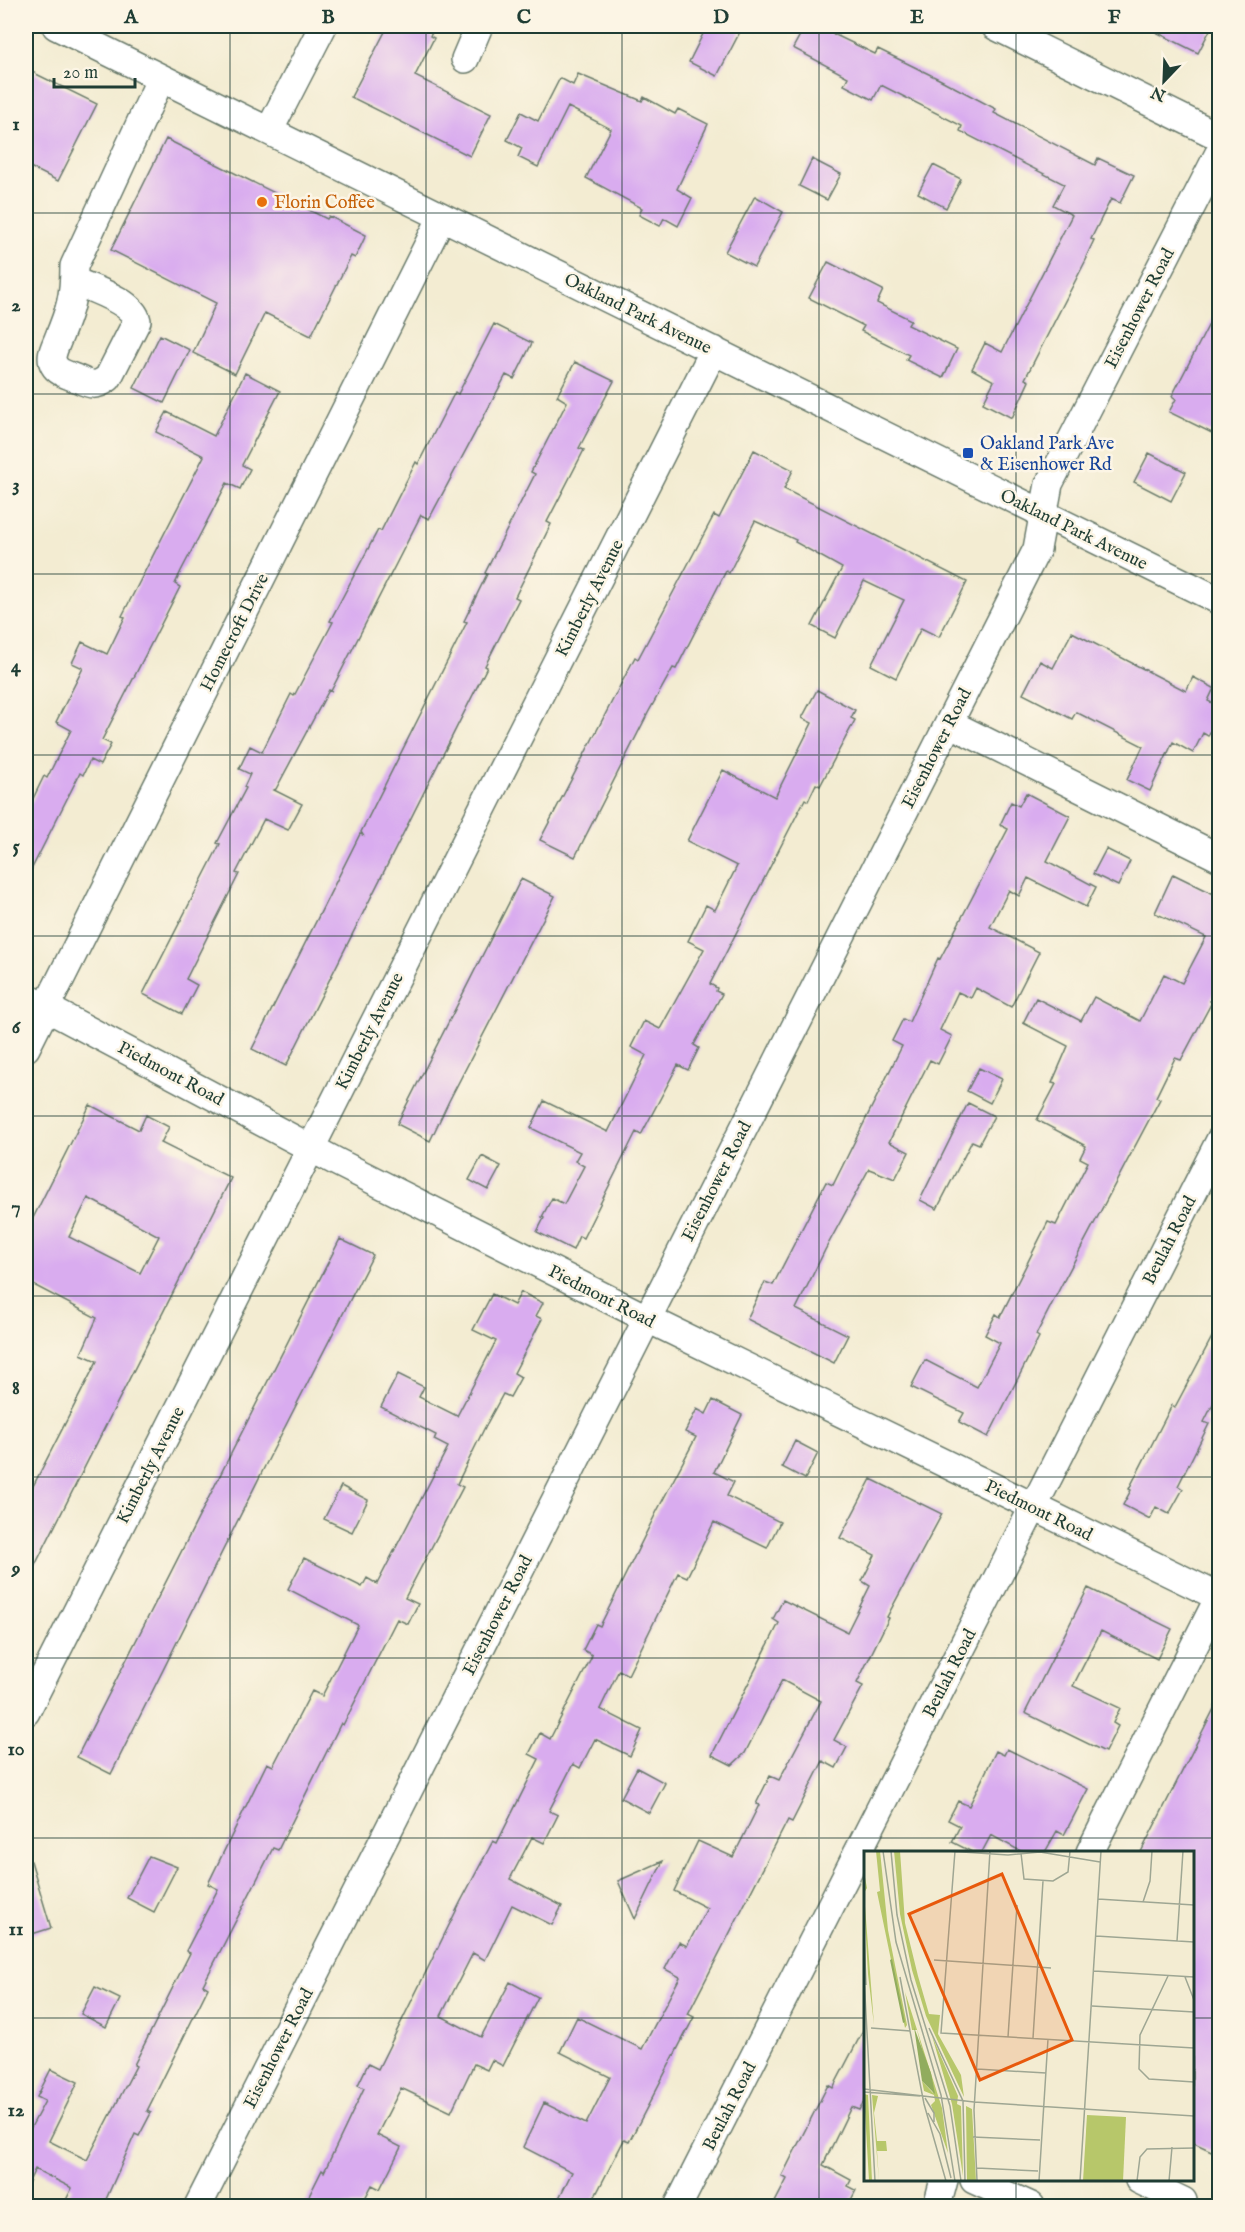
<svg xmlns="http://www.w3.org/2000/svg" width="1245" height="2232" viewBox="0 0 1245 2232" font-family="'IM FELL English',serif">
	<style>
		.building { fill: #d9acef; fill-rule: evenodd }
		.lines { fill: none; stroke-linecap: round; stroke-linejoin: round }
		.minor-casing { stroke: #697a6b; stroke-width: 30 }
		.minor { stroke: #fff; stroke-width: 27 }
		.grid { fill: none; stroke: #1f3d34; stroke-width: 1.5; stroke-opacity: 0.55 }
		.food-dot { fill: #e8710a; stroke: #fcf5e5; stroke-width: 2 }
		.transit-dot { fill: #1a4fb4; stroke: #fcf5e5; stroke-width: 2 }
		.labels { text-anchor: middle; stroke-width: 5; stroke-linejoin: round; paint-order: stroke }
		.food-label { font-size: 18px; fill: #c56008; stroke: #fcf5e5; text-anchor: start }
		.street-label { font-size: 18px; fill: #1f3d34; stroke: #fcf5e5 }
		.transit-label { font-size: 18px; fill: #164399; stroke: #fcf5e5; text-anchor: start }
		.inset-road { fill: none; stroke: #9ea693; stroke-width: 1.5 }
		.view { fill: #e8590c; fill-opacity: 0.15; stroke: #e8590c; stroke-width: 3 }
		.inset-edge { fill: none; stroke: #1f3d34; stroke-width: 3 }
		.neatline { fill: none; stroke: #1f3d34; stroke-width: 2 }
		.grid-label { font-size: 20px; text-anchor: middle; font-weight: bold; fill: #1f3d34 }
	</style>
	<rect width="100%" height="100%" fill="#fcf5e5"/>
	<filter id="ink" filterUnits="userSpaceOnUse"><feTurbulence type="fractalNoise" baseFrequency=".0167" numOctaves="2"/><feDisplacementMap in="SourceGraphic" scale="12" xChannelSelector="R" yChannelSelector="G"/><feConvolveMatrix kernelMatrix="1 2 1 2 8 2 1 2 1" color-interpolation-filters="sRGB"/></filter>
	<filter id="wash" filterUnits="userSpaceOnUse"><feTurbulence type="fractalNoise" baseFrequency=".008" numOctaves="4" result="noise"/><feDisplacementMap in="SourceGraphic" scale="24" xChannelSelector="R" yChannelSelector="G"/><feGaussianBlur stdDeviation="1.35" result="paint"/><feColorMatrix in="noise" values="0 0 0 0 0 0 0 0 0 0 0 0 0 0 0 0 0 1.4 0 .05"/><feComposite in="paint" operator="in"/></filter>
	<g filter="url(#wash)">
		<rect width="100%" height="100%" fill="#f3ecd2"/>
		<g id="blocks">
			<!-- building -->
			<path class="building" d="M388,26H436L430,36L434,38L415,76L491,114L470,156L351,97Z
				M707,26H743L717,76L689,62Z
				M805,26H817L875,54L878,49L941,80L996,109L994,113L1095,165L1098,158L1134,175L1120,203L1111,199L1091,239L1094,240L1086,257L1087,258L1025,379L1029,381L1012,418L983,403L994,381L972,369L985,343L1002,352L1072,215L1053,205L1064,184L960,131L962,126L881,85L873,100L844,85L848,77L793,48Z
				M1144,26H1212L1198,53Z
				M26,69L97,104L58,181L26,165Z
				M578,74L642,101L644,97L675,114L678,109L708,124L677,189L692,198L678,226L664,218L660,226L639,215L642,208L586,178L611,129L568,107L538,167L518,157L522,148L507,140L521,112L538,121L560,78L573,85Z
				M166,139L327,219L329,216L366,235L355,258L351,256L311,336L265,313L235,374L193,353L216,303L111,250Z
				M812,159L841,174L827,200L799,186Z
				M933,165L961,179L946,208L918,193Z
				M755,196L783,212L754,267L725,252Z
				M828,262L883,290L877,303L911,320L908,325L957,349L943,378L906,360L909,355L861,331L864,326L809,298Z
				M1220,303V437L1169,412L1176,399L1172,396Z
				M494,324L532,343L514,379L506,375L429,519L421,515L331,691L329,690L276,789L274,790L302,804L288,830L264,819L236,873L239,874L186,979L197,985L182,1014L143,994L220,844L217,843L246,788L244,787L250,774L239,769L250,746L262,752L291,694L294,696L333,622L330,621L378,530L381,531L416,462L418,464L455,392L458,394Z
				M160,335L190,350L164,403L134,388Z
				M575,362L614,381L579,448L584,450L547,522L551,524L515,597L519,599L485,666L487,667L286,1066L252,1049L360,834L363,835L361,832L467,622L464,621L487,574L485,573L535,474L531,472L567,402L557,396Z
				M245,373L280,391L242,465L250,469L240,489L227,483L181,571L175,584L180,587L102,740L111,744L100,765L90,760L83,775L80,773L26,880V813L44,776L47,778L71,730L56,722L83,668L72,663L82,642L107,654L125,617L122,616L204,456L156,432L167,412L214,436Z
				M754,450L793,470L784,489L967,582L939,637L921,628L896,678L871,665L904,600L864,581L835,638L812,626L842,568L795,542L796,540L755,521L729,573L726,571L676,669L673,668L648,713L575,857L540,840L635,657L638,659L714,515L719,518Z
				M1149,453L1186,472L1171,501L1134,482Z
				M1072,632L1186,691L1193,677L1214,688L1208,701L1220,707V713L1208,736L1203,733L1193,753L1173,742L1150,791L1127,780L1143,746L1076,712L1072,719L1023,694L1040,661L1053,668Z
				M817,690L855,710L851,718L855,720L820,786L816,784L808,801L805,799L710,984L717,988L716,991L722,994L694,1045L699,1048L688,1070L678,1065L641,1135L636,1132L583,1238L579,1236L573,1250L537,1232L544,1218L542,1217L552,1198L564,1204L584,1166L575,1161L580,1152L531,1128L544,1101L608,1132L646,1055L631,1047L644,1021L660,1029L704,949L688,941L706,905L715,910L737,866L687,841L723,770L775,797L812,723L802,718Z
				M1026,793L1070,816L1047,861L1096,887L1086,907L1028,878L1019,896L1009,890L990,927L1039,952L1011,1007L976,988L971,998L958,992L940,1030L952,1036L938,1064L930,1060L889,1142L909,1152L895,1179L869,1169L825,1250L796,1309L848,1335L834,1363L747,1319L765,1282L773,1285L826,1182L833,1185L902,1046L892,1041L903,1019L909,1022L938,958L940,959L1008,829L1000,825L1011,802L1019,806Z
				M1106,849L1130,861L1118,886L1093,874Z
				M1173,874L1220,897V982L1210,1001L1212,1002L1181,1060L1175,1058L1156,1097L1160,1099L1061,1286L1036,1335L1039,1337L988,1437L959,1422L964,1413L911,1387L925,1360L977,1387L1000,1343L985,1335L996,1314L1000,1317L1048,1222L1056,1225L1088,1162L1080,1158L1086,1146L1037,1120L1056,1084L1052,1083L1068,1046L1023,1023L1036,998L1081,1021L1094,997L1140,1021L1164,974L1182,983L1206,937L1155,913Z
				M521,879L555,896L449,1101L430,1141L397,1124Z
				M979,1068L1002,1079L990,1103L967,1091Z
				M968,1103L994,1116L979,1144L972,1141L937,1209L920,1200Z
				M90,1105L139,1130L146,1115L169,1127L161,1143L231,1178L26,1583V1500L97,1361L81,1354L97,1318L26,1281V1232ZM88,1198L159,1236L140,1273L69,1237Z
				M482,1156L501,1166L488,1190L469,1180Z
				M340,1239L373,1255L266,1464L111,1774L77,1757Z
				M521,1292L543,1303L536,1316L542,1319L514,1373L521,1377L510,1397L503,1394L484,1429L457,1484L463,1487L405,1598L418,1604L408,1624L397,1619L343,1725L341,1723L278,1850L273,1848L203,1985L208,1988L147,2111L151,2113L139,2136L135,2134L103,2206H63L72,2188L35,2169L26,2188V2129L29,2131L45,2101L37,2097L51,2069L78,2082L49,2141L87,2160L136,2066L134,2065L190,1953L186,1951L218,1889L208,1884L267,1763L273,1766L312,1691L322,1696L358,1625L288,1589L304,1558L362,1587L367,1578L377,1584L448,1447L434,1440L436,1435L381,1407L398,1374L424,1387L419,1397L457,1416L496,1341L473,1330L492,1294L514,1305Z
				M1220,1322V1390L1204,1422L1209,1424L1178,1486L1183,1489L1169,1514L1156,1507L1150,1519L1123,1505L1131,1490L1129,1489L1172,1405L1175,1407Z
				M713,1400L742,1415L714,1472L734,1482L727,1496L780,1522L767,1548L714,1522L687,1577L678,1573L628,1675L619,1670L600,1709L642,1730L630,1756L595,1739L580,1768L573,1764L549,1811L558,1815L544,1843L532,1837L510,1879L562,1906L552,1925L512,1905L485,1960L473,1953L441,2016L481,2037L510,1982L538,1997L503,2066L492,2060L487,2070L474,2064L451,2112L401,2088L377,2135L401,2147L380,2189L372,2185L361,2206H304L322,2170L324,2172L364,2088L358,2085L368,2064L378,2069L460,1903L493,1841L497,1843L539,1759L529,1754L540,1733L550,1739L591,1658L592,1655L583,1650L596,1624L600,1626L656,1513L696,1437L685,1432L697,1409L706,1414Z
				M795,1441L818,1453L805,1479L782,1467Z
				M871,1479L942,1514L887,1617L889,1618L857,1683L863,1686L834,1740L847,1747L836,1768L823,1761L792,1822L788,1820L688,2014L694,2017L629,2142L624,2140L590,2206H555L572,2172L523,2147L544,2103L586,2124L610,2077L560,2052L577,2017L642,2049L680,1977L665,1969L679,1942L687,1946L707,1908L674,1891L698,1841L733,1857L759,1805L756,1804L770,1776L779,1780L821,1701L782,1680L745,1753L732,1765L712,1755L779,1623L773,1619L783,1600L847,1632L870,1586L862,1581L875,1555L840,1538Z
				M341,1486L368,1500L352,1532L324,1519Z
				M1088,1588L1172,1629L1157,1659L1101,1631L1073,1686L1120,1708L1113,1723L1118,1726L1105,1752L1025,1713Z
				M1220,1697V2155L1192,2142V1852H1141Z
				M1007,1749L1088,1789L1064,1835L1057,1831L1045,1852H1022L991,1835L982,1852H972L952,1842L960,1826L948,1820L958,1801L969,1806L996,1751L1004,1755Z
				M637,1768L665,1783L649,1813L621,1798Z
				M149,1856L177,1867L154,1912L127,1898Z
				M31,1861L51,1928L26,1936V1862Z
				M663,1861L635,1919L618,1881Z
				M95,1987L120,1999L106,2027L81,2014Z
				M866,2025V2098L859,2110L851,2107L823,2165L851,2180L848,2186L856,2190L848,2206H773L787,2179L782,2176L828,2085L833,2088Z"/>
		</g>
	</g>
	<g filter="url(#ink)">
		<use href="#blocks" fill-opacity="0" stroke="#697a6b" stroke-width="1.5"/>
		<g class="lines">
			<defs>
				<path id="minor" d="M56,26L1220,601
					M995,26L1220,137
					M465,59L479,26
					M269,131L323,26
					M74,281C92,289 133,301 137,321L108,378C96,387 91,385 78,379C71,376 58,373 54,365C49,357 55,347 58,339C70,310 74,297 74,266L161,78
					M949,723L1220,858
					M26,997L337,1162L646,1318L1219,1597L1090,1852
					M26,1048L442,217
					M26,1712L714,350
					M974,2180L1031,2206
					M1139,2180L1183,2201L1181,2206
					M198,2206L1037,549L1049,484L1220,151
					M678,2206L1220,1140
					M937,2206L944,2180"/>
			</defs>
			<!-- minor casing -->
			<use href="#minor" class="minor-casing"/>
			<!-- minor -->
			<use href="#minor" class="minor"/>
		</g>
	</g>
	<!-- grid -->
	<path class="grid" d="M230,26V2206M426,26V2206M622,26V2206M819,26V2206M1016,26V1852M26,213H1220M26,394H1220M26,574H1220M26,755H1220M26,936H1220M26,1116H1220M26,1296H1220M26,1477H1220M26,1658H1220M26,1838H1220M26,2018H866M1192,2018H1220M1016,2180V2206"/>
	<!-- markers -->
	<circle class="food-dot" cx="262" cy="202" r="6"/>
	<rect class="transit-dot" x="962" y="447" width="12" height="12" rx="3"/>
	<g class="labels">
		<!-- food labels -->
		<g class="food-label">
			<text x="274" y="208">Florin Coffee</text>
		</g>
		<!-- street labels -->
		<g class="street-label">
			<text transform="translate(1139 308) rotate(-63)" y="6">Eisenhower Road</text>
			<text transform="translate(638 313) rotate(26)" y="6">Oakland Park Avenue</text>
			<text transform="translate(1074 529) rotate(26)" y="6">Oakland Park Avenue</text>
			<text transform="translate(589 598) rotate(-63)" y="6">Kimberly Avenue</text>
			<text transform="translate(234 632) rotate(-63)" y="6">Homecroft Drive</text>
			<text transform="translate(936 748) rotate(-63)" y="6">Eisenhower Road</text>
			<text transform="translate(369 1031) rotate(-63)" y="6">Kimberly Avenue</text>
			<text transform="translate(171 1073) rotate(28)" y="6">Piedmont Road</text>
			<text transform="translate(716 1181) rotate(-63)" y="6">Eisenhower Road</text>
			<text transform="translate(1169 1240) rotate(-63)" y="6">Beulah Road</text>
			<text transform="translate(602 1296) rotate(27)" y="6">Piedmont Road</text>
			<text transform="translate(150 1465) rotate(-63)" y="6">Kimberly Avenue</text>
			<text transform="translate(1039 1510) rotate(26)" y="6">Piedmont Road</text>
			<text transform="translate(497 1615) rotate(-63)" y="6">Eisenhower Road</text>
			<text transform="translate(949 1673) rotate(-63)" y="6">Beulah Road</text>
			<text transform="translate(278 2048) rotate(-63)" y="6">Eisenhower Road</text>
			<text transform="translate(729 2106) rotate(-63)" y="6">Beulah Road</text>
		</g>
		<!-- transit labels -->
		<g class="transit-label">
			<text x="980" y="449">Oakland Park Ave<tspan x="980" dy="21">&amp; Eisenhower Rd</tspan></text>
		</g>
	</g>
	<!-- overview -->
	<g transform="translate(864 1851)">
		<rect width="330" height="330" fill="#f3ecd2"/>
		<path d="M12,0H16L24,79L43,174L41,177L13,41L16,40ZM30,0H36L41,72L54,125L65,163L76,164L74,183L97,224L100,246L62,165L48,119L36,63ZM0,21L3,37L0,42L10,174L4,123L0,53ZM41,141L78,257L84,302L67,254L71,250L70,244L60,240L58,230L69,242L53,179H48ZM68,185L94,245L93,253L97,255L99,325L88,253ZM0,243L4,244L8,330H5ZM8,244L14,245L10,262L13,290H22L23,300H13L15,330ZM102,255L108,258L112,330H103Z" fill="#b7c76a"/>
		<path d="M28,108L41,171L39,172L26,109ZM50,176L67,222L71,243L58,230Z" fill="#91ac5e"/>
		<path d="M223,264L262,266L259,330H219Z" fill="#b7c76a"/>
		<path class="inset-road" d="M19,0L32,91L77,244L91,330M27,0L33,64L47,129L86,255L97,330M83,0L144,4L176,1L236,11M91,0L77,182L330,197M157,2L160,28L189,30L204,21L206,0M234,48L330,54M279,51L286,30L288,0M0,82L2,134M232,85L330,91M313,90L319,0M70,109L187,117M230,120L330,126M304,125L276,184L275,218L285,228L330,231M0,126L11,330M36,126L46,180M321,126L330,149M228,155L330,161M7,177L46,180L60,253L82,330M65,177L99,250L101,330M144,186L153,54M169,187L179,30M113,218L182,222M0,238L110,251L330,265M0,241L56,245M61,247L70,262V271M64,262L76,283L87,327M109,286L176,289M113,317L174,320M113,330L110,259L126,0M175,330L184,188M216,330L237,0M273,330L276,306L283,298L330,297M305,330L308,296"/>
		<path class="view" d="M138,23L208,189L116,229L45,63Z"/>
		<rect width="330" height="330" class="inset-edge"/>
	</g>
	<!-- margin -->
	<rect width="1245" height="2232" fill="none" stroke="#fcf5e5" stroke-width="66"/>
	<!-- north arrow -->
	<g transform="translate(1164 81) rotate(203)" stroke="#fcf5e5" stroke-width="4.5" paint-order="stroke">
	<path d="M0-4.5L10 22L0 15L-10 22Z" fill="#1f3d34"/>
	<text y="-9" font-size="16" font-weight="bold" text-anchor="middle" fill="#1f3d34">N</text>
	</g>
	<!-- scale -->
	<path d="M54 78v9h81v-9" fill="none" stroke="#1f3d34" stroke-width="3"/>
	<text x="63" y="78" font-size="18" fill="#1f3d34" stroke="#fcf5e5" stroke-width="4.5" paint-order="stroke">20 m</text>
	<rect x="33" y="33" width="1179" height="2166" class="neatline"/>
	<g class="grid-label">
		<text x="131" y="23">A</text>
		<text x="328" y="23">B</text>
		<text x="524" y="23">C</text>
		<text x="721" y="23">D</text>
		<text x="917" y="23">E</text>
		<text x="1114" y="23">F</text>
		<text x="16" y="130">1</text>
		<text x="16" y="311">2</text>
		<text x="16" y="491">3</text>
		<text x="16" y="672">4</text>
		<text x="16" y="852">5</text>
		<text x="16" y="1033">6</text>
		<text x="16" y="1213">7</text>
		<text x="16" y="1394">8</text>
		<text x="16" y="1574">9</text>
		<text x="16" y="1755">10</text>
		<text x="16" y="1935">11</text>
		<text x="16" y="2116">12</text>
	</g>
</svg>
